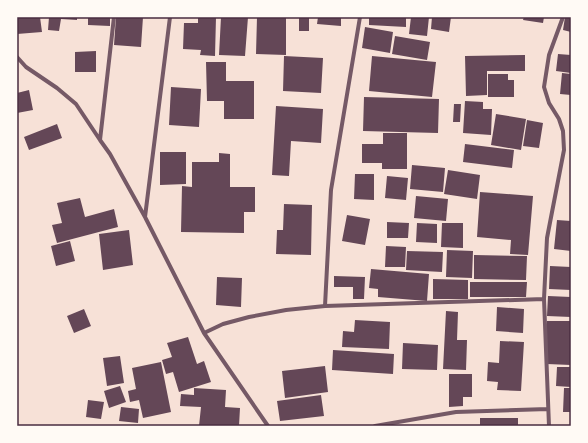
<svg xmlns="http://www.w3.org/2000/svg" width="588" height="443" viewBox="0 0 588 443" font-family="'Archivo Narrow',sans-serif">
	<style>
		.building { fill: #644757 }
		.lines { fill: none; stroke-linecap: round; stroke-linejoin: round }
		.minor { stroke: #755966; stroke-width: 4 }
		.neatline { fill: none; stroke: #4a2c40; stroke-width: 1.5 }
	</style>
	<rect width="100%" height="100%" fill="#f7e1d7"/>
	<!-- building -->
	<path class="building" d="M17,17H40L42,32L17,34Z
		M49,17H77V20L61,19L59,31L48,30Z
		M88,17H110V26L88,25Z
		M116,17H143L141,47L114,45Z
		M198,17H216L215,56L200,55L201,50L183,49L184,23H198Z
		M221,17H248L245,56L219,55Z
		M257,17H286V55L256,54Z
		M299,17H309V31H299Z
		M318,17H341V26L317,24Z
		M369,17H406V27L369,25Z
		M411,17H429L427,36L409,34Z
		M432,17H451L449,32L431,29Z
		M524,17H544L543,23L523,20Z
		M565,17H571V32L563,30Z
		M365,27L393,32L390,53L362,48Z
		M395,36L430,42L427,60L392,54Z
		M96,51V72H75V52Z
		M558,54L571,55V73L556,71Z
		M525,55V71H487V95L466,96L465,56Z
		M284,56L323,58L321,93L283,91Z
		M372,56L436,62L432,97L369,91Z
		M206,62H226V81H254V119H224V101H207Z
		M562,73L571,74V95L560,94Z
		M488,74H508V80H514V97H488Z
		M171,87L201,89L199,127L169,125Z
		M29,90L33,110L17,113V93Z
		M364,97L439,99L438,133L363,131Z
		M465,101L483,102V109H492L491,135L463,133Z
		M454,104H461L460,122H453Z
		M276,106L323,109L321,143L291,141L289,176L272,175Z
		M496,114L526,119L521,150L491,145Z
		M527,120L543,123L539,148L523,146Z
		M57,124L62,138L29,150L24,137Z
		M383,133H407V169H382V163H362V144H383Z
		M465,144L514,150L512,168L463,162Z
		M160,152H186V184L160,185Z
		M219,153L230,154V187H255V212H244V233L181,232L182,186L192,187V162H219Z
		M412,165L445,168L443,192L410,189Z
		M448,170L480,175L477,199L444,194Z
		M355,174H374V200L354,199Z
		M387,176L408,178L406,200L385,198Z
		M480,192L533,196L528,255L510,254L511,240L477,237Z
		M416,196L448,199L446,221L414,218Z
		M80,198L85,217L114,209L118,227L57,243L52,225L62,223L57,203Z
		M284,204L312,205L311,255L276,254L277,230H283Z
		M347,215L370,219L365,245L342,241Z
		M557,220L571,221V251L554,249Z
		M387,222L409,223L408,238H387Z
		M417,223L437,224V243L416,242Z
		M442,223H463V248L441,247Z
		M129,230L133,265L103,270L99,234Z
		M70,241L75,261L56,266L51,246Z
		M386,246L406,247L405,267H385Z
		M447,250L473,251L472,278L446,277Z
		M407,251L443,252L442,272L406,270Z
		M474,255L527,256L526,280L474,279Z
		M550,266L571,267V290L549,289Z
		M371,269L429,274L427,301L378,297V289L369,288Z
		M334,276L365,277L364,299H353V287H334Z
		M217,277L242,278L241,307L216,305Z
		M433,279L468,280V299H433Z
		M470,282H527L526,297H470Z
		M548,296L571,297V317L547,316Z
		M497,307L524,309L523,333L496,331Z
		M84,309L91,326L74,333L67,316Z
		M446,311L458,312L457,340H467L466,370L443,369Z
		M355,320L390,322L389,349L342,347L343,331L354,332Z
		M547,321H571V365L547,364Z
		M188,337L197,364L204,361L211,382L179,392L173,372L166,374L162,360L172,357L167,343Z
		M500,341L524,342L521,391L497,390L498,382L487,381L488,362L499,363Z
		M403,343L438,345L437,370L402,369Z
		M333,350L394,354L393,374L332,370Z
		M120,356L124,383L107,386L103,358Z
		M161,362L171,412L143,418L139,400L130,402L128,391L136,389L132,368Z
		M325,366L328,392L285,398L282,371Z
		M557,367H571V387L556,386Z
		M449,374H472V397H463V406L449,407Z
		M120,386L126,402L109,408L104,391Z
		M194,388L226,390L225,407L240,408L239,426H199L201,407L180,406L181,394L194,395Z
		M564,388H571V412H563Z
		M321,395L324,416L280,421L277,401Z
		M88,400L104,402L101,419L86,417Z
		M121,407L139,409L138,423L119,421Z
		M480,418H518V426H480Z"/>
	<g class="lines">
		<!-- minor -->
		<path class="minor" d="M17,57L26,67L57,88L76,104L100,140L110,154L145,217L204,333L268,426
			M100,140L114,17
			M145,217L170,17
			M325,306L331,190L360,17
			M204,333L223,324L249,317L286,310L325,306L544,299
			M375,426L456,412L548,409
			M549,426L544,299L547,238L564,150L563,131L559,119L549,103L544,87L549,55L563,17"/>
	</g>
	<!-- border -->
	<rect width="588" height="443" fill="none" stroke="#fffaf5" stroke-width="36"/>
	<rect x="18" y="18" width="552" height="407" class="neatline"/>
</svg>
